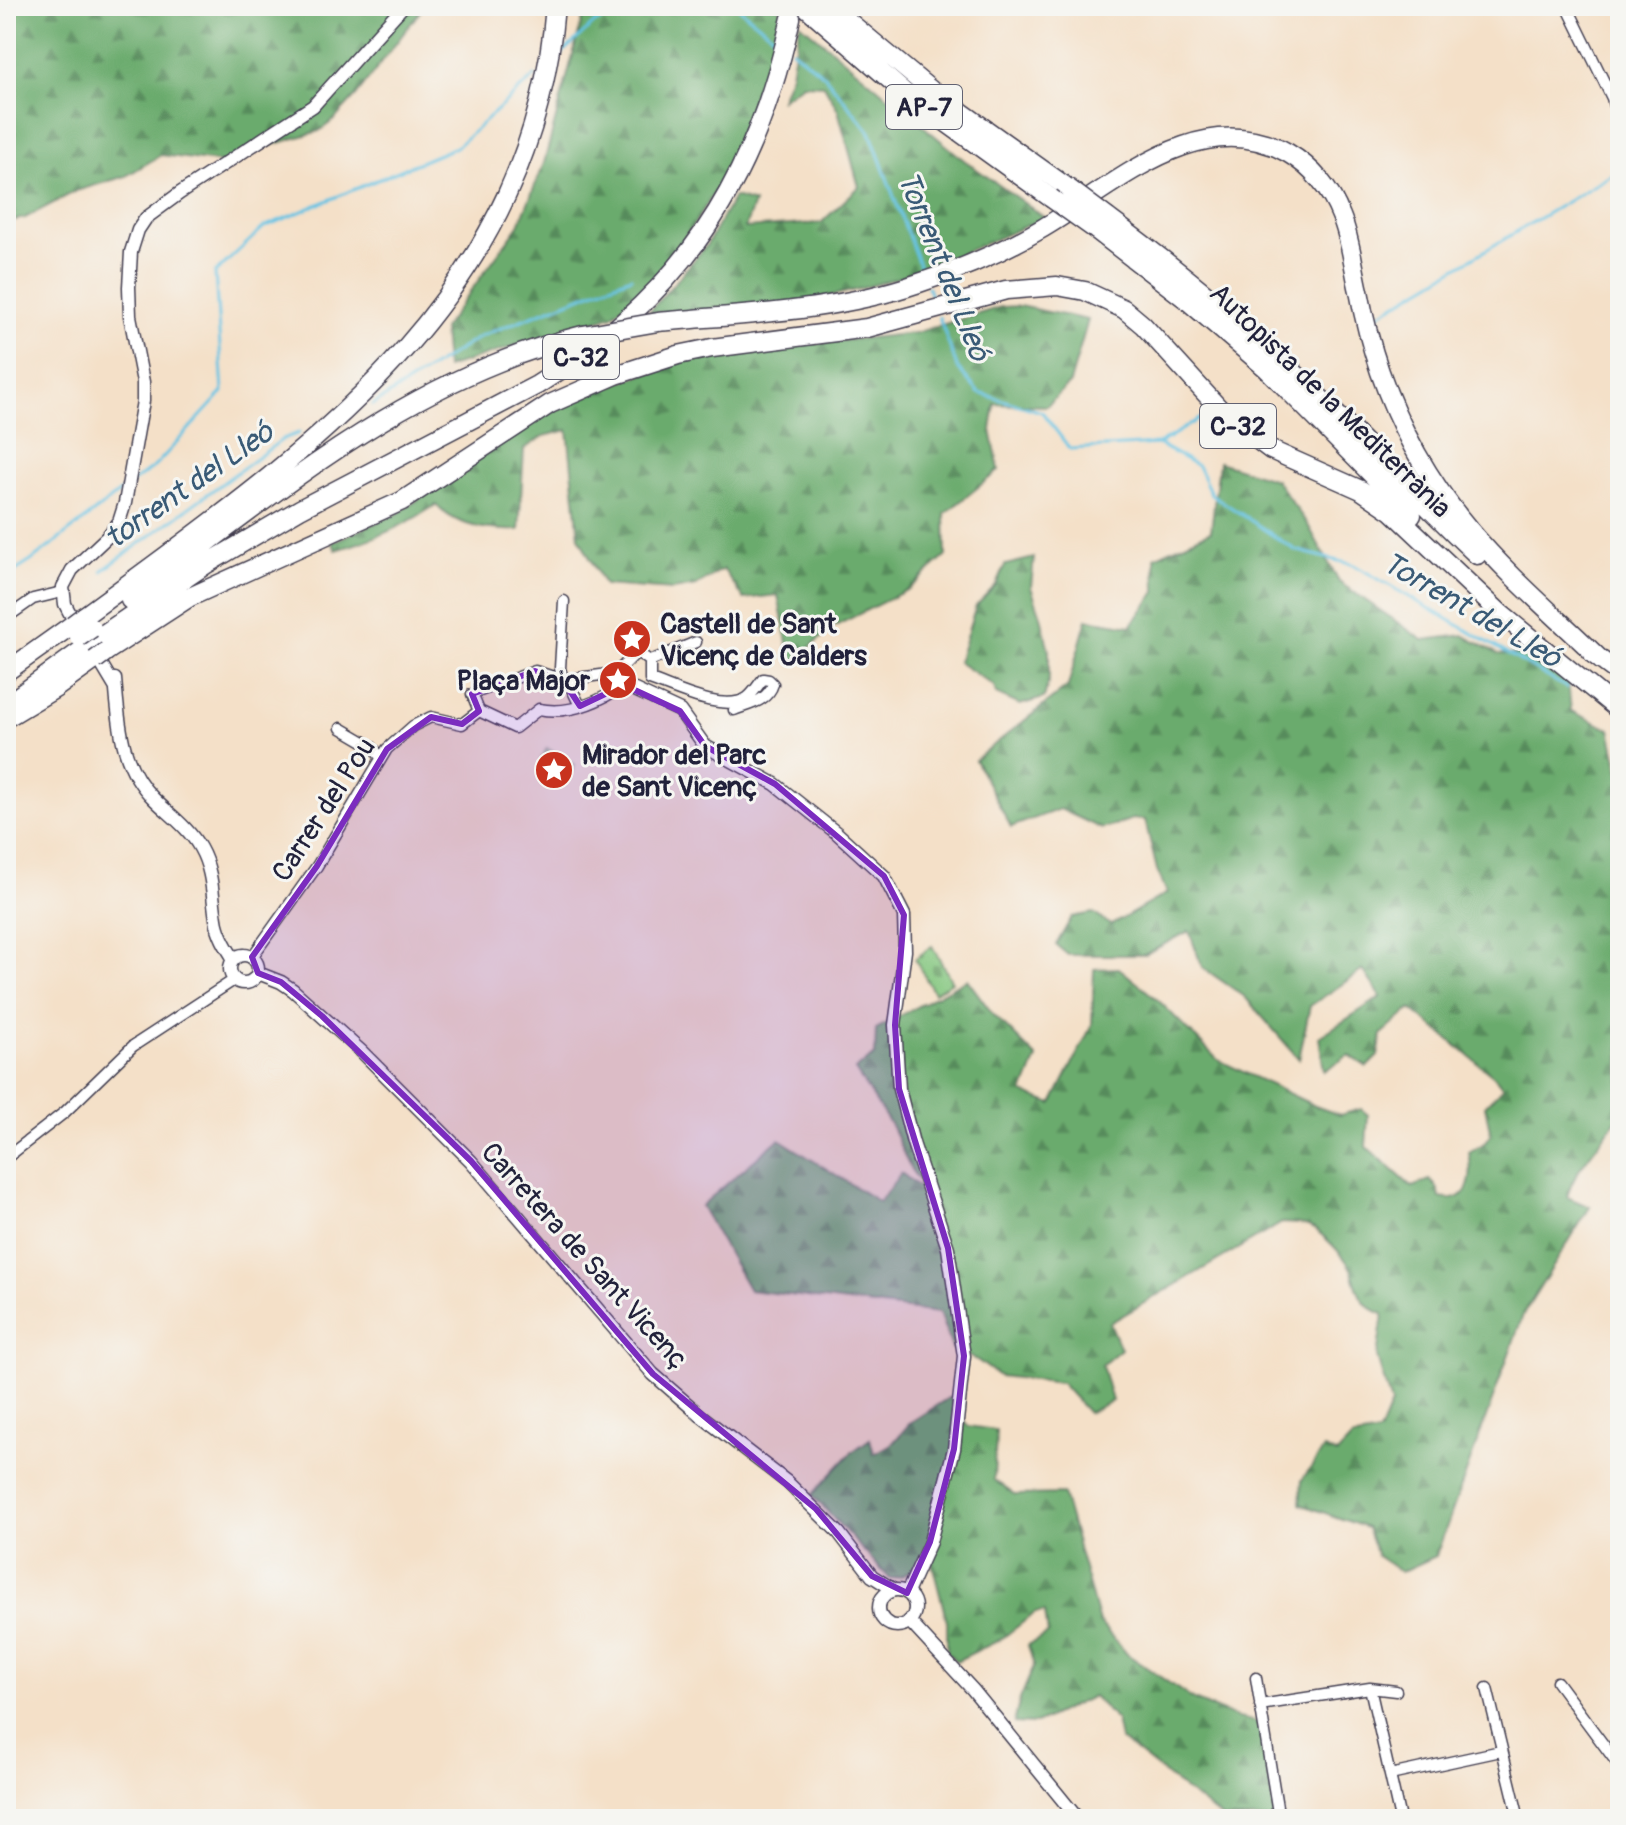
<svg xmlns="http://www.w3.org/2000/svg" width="1626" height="1825" viewBox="0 0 1626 1825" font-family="Pangolin,sans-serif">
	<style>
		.forest { fill: url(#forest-firs); stroke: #466654; stroke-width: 2 }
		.cemetery { fill: url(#cemetery-stones); stroke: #52745c; stroke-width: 2 }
		.pitch { fill: #83c67e; stroke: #52745c; stroke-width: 2 }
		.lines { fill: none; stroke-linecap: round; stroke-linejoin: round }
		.stream { stroke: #65c3e3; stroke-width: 3 }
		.minor-casing { stroke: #423e50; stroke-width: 13 }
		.tertiary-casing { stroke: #423e50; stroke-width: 15 }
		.motorway-casing { stroke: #423e50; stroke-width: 21 }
		.minor { stroke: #fff; stroke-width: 10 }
		.tertiary { stroke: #fff; stroke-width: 12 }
		.motorway { stroke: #fff; stroke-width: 18 }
		.motorway-bridge-casing { stroke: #423e50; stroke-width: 21; stroke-linecap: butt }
		.motorway-bridge { stroke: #fff; stroke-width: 18 }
		.marked { fill: #7b2cbf; fill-opacity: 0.2; stroke: #7b2cbf; stroke-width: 6; stroke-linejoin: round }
		.labels { text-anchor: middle; stroke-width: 6; stroke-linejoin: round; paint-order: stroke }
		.shield { fill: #f6f6f2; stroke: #626272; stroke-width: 2 }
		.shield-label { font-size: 26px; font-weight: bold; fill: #22223b }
		.street-label { font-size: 28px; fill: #22223b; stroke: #f6f6f2 }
		.poi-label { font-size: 28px; font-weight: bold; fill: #22223b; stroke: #f6f6f2; text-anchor: start }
		.water-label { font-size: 30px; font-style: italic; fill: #395a76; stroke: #f6f6f2 }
	</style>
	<defs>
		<pattern id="forest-firs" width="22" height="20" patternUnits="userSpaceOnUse" patternTransform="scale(2)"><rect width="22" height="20" fill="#6aab6d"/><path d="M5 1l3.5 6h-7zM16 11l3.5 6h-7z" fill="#578b5b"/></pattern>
		<pattern id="cemetery-stones" width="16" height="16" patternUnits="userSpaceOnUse" patternTransform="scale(2)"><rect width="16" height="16" fill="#83c67e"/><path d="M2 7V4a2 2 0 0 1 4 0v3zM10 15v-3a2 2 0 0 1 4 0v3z" fill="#6ba068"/></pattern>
	</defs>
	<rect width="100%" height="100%" fill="#f6f6f2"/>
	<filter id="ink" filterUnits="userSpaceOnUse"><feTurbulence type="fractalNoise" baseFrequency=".0125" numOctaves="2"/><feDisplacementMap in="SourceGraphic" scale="16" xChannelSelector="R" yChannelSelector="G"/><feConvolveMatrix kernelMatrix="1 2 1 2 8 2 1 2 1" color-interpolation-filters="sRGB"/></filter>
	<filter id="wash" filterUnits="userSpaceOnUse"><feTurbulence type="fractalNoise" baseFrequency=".006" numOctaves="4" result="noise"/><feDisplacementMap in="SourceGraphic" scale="32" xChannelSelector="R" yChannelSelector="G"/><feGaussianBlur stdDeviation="1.8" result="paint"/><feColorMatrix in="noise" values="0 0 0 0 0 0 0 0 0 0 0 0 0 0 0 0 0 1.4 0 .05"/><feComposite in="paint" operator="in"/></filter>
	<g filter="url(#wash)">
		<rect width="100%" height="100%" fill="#f4e0c8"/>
		<!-- forest -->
		<path class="forest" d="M6,6H424L356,96L334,120L319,131L262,148L225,163L161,155L126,176L76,191L25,218L6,222Z
			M586,6H777L781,10L761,92L727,173L669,263L613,315L446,368L443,329L519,225L544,163Z
			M800,23L964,160L1045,218C998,237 951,260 903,276C822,303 735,315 649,312L706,246L734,197L754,203L745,228L821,223L859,187L838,110L824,85L803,84L781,99L791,73Z
			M1019,306L1088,320L1070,383L1047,406L995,404L991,430L999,470L945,514L946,556L909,589L833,627L791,664L778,595L744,599L723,569L696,586L673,590L604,585L579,537L568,430L544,436L524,449L519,530C490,531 456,527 436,505C402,527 375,539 336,550L332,542L397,514L541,416L609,386L679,362L725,353L915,333L1001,307Z
			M1219,462L1276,480L1308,525L1339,582L1423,640L1463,635L1498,654L1536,655L1568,681L1571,711L1610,729L1620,774V1113C1604,1141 1575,1166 1567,1197L1590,1207L1523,1315L1436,1556L1401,1572L1377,1556L1367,1528L1300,1504L1302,1480L1324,1449L1337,1454L1352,1438L1379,1433L1391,1404L1377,1357L1383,1314C1360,1306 1358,1292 1352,1271C1347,1258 1321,1231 1308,1226C1300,1223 1291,1224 1282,1223L1110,1323L1121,1349L1102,1365L1112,1401L1088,1413L1061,1383L999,1376L977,1360L953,1350L939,1313L749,1290L701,1206L779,1139L879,1202L901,1173L928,1194L910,1168L892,1127L855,1070L875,1055L876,1029L967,979L992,1013L1037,1058L1023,1093L1052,1104L1092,1025L1094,969L1119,968L1159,1001L1218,1060L1315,1106L1340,1115L1361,1109L1368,1115L1366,1146L1412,1187L1430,1180L1437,1187L1440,1198C1472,1205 1473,1175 1469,1152L1483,1144L1491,1135L1485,1106L1503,1087L1494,1076L1411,1009L1382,1034L1378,1056L1367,1067L1349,1055L1324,1071L1319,1037L1381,997L1363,970L1310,1006L1299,1059L1245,997L1202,967L1189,931L1144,955H1068L1056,945L1072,917L1093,913L1111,925L1167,893L1157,870L1145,820L1133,819L1102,829L1060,809L1011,827L975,760L1068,686L1087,619L1131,626L1156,592L1155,557L1211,531Z
			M1034,558L1031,587L1041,616L1049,651V679L1044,698L1020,705L996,694L994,686L958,662L976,606L996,585L1005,565Z
			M950,1397L968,1426L996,1430L994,1480L1015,1495L1063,1494L1099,1622L1127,1654L1194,1700L1238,1718L1258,1722L1276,1819H1223L1120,1739L1116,1720L1093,1696L1036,1724L1014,1723L1020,1699L1034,1666L1028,1645L1048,1634L1045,1612L1035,1613L1000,1640L956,1661L947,1652V1622L931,1560L900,1577L890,1579L812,1495L852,1452L870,1439L874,1454L893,1443L911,1422Z"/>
		<!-- cemetery -->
		<path class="cemetery" d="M932,946L952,982L934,993L915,959Z"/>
		<!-- pitch -->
		<path class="pitch" d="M547,748L575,765L569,778L541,760Z"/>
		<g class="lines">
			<!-- stream -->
			<path class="stream" d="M736,6L779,40
				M792,50L824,75L870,132L922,273
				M553,61L595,23L631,6
				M928,287L933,303
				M1377,315L1620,170
				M939,317L957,367L979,393L1042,412L1070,449L1158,444L1198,466L1211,494L1295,550L1354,565L1567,688
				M373,405L481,336L631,277
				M1160,443L1201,418
				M133,482L155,466L223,392L215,273L264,227L456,147L535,76
				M102,571L283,439L299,433
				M6,577L31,561L124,489"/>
		</g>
	</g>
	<g filter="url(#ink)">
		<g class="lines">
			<defs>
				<path id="minor" d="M1567,6L1612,98L1620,129
					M6,618L33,599L62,592
					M650,661V680C674,688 723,713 747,698C753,694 758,685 763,679L769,680L773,684C768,701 749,704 734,710
					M650,661L696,642
					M616,673L637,652L650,661
					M563,680L560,668L564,601
					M563,680L572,689L580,706
					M479,711L515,728L539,709C570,715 599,702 624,685L616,673
					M479,711L472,694L535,671L563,680L616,673
					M341,728L370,745L380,756
					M252,957L317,866L387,749L413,726L431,717L462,724L479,711
					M6,1158L65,1112L133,1046L234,980
					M1256,1678L1279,1819
					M1557,1682L1620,1767
					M1370,1688L1400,1819
					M1487,1688L1519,1819
					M1260,1705L1370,1688L1396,1691
					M1390,1775L1501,1751"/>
				<path id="tertiary" d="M77,627L65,604L63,587L72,570L107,537L119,522L125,503L143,401V382L130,316L129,287L131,252L138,230L146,218L180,193L313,106L403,6
					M94,652L115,687
					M115,679C119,723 120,766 154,799C169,814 189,828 200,848C213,871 212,894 216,919C218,934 226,947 234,959
					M624,685L680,711L705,746L775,784L838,834L884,876L904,915L905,951L895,1025L899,1089L913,1143L948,1248L964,1356L954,1449L930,1542L907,1593
					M230 969a14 14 0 1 1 28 0a14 14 0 1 1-28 0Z
					M258,973L281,982L293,990L362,1052L471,1161L653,1374L700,1415L787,1482L839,1533L872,1576L894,1590
					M879 1608a18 18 0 1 1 36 0a18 18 0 1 1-36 0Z
					M909,1621L973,1690L1078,1819"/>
				<path id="motorway" d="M805,6L904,92L1051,198
					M830,6L932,91L1068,188
					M1108,218C1169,263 1228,310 1282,361C1349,424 1410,492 1477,555
					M1096,230L1188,301L1266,368L1412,515
					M658,322C746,314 834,312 919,283C962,269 1004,251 1043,228C1115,186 1200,103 1288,153C1312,167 1331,190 1341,216C1351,240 1353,266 1359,291C1364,319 1371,346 1380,372C1400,429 1430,483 1469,529C1509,577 1557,617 1602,661
					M130,600C274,496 406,378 583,335
					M84,616C302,456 532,303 555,6
					M98,638L205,565L300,509L537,385C682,296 755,183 791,18
					M107,651L190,597L402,501L550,404L616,375L678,355L712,348L867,328L1006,290L1057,286L1085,291L1124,309L1143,325L1227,417L1271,450L1361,490L1392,511L1501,614L1620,711
					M1593,654L1620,674
					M6,672L72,625
					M6,705L86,647
					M6,718L56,688L95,660"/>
			</defs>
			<!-- minor casing -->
			<use href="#minor" class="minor-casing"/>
			<!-- tertiary casing -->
			<use href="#tertiary" class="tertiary-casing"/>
			<!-- motorway casing -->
			<use href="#motorway" class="motorway-casing"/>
			<!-- minor -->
			<use href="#minor" class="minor"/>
			<!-- tertiary -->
			<use href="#tertiary" class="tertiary"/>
			<!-- motorway -->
			<use href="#motorway" class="motorway"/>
			<defs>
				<path id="motorway-bridge" d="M1068,188L1108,218
					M1051,198L1096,230
					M583,335L658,322
					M72,625L84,616
					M79,637L92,628
					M95,660L107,651"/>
			</defs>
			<!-- motorway-bridge casing -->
			<use href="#motorway-bridge" class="motorway-bridge-casing"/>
			<!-- motorway-bridge -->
			<use href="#motorway-bridge" class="motorway-bridge"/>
		</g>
	</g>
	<!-- marked area -->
	<path class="marked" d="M535,671L563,680L580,706L624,685L680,711L705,746L775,784L884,876L904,915L895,1025L899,1089L948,1248L964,1356L954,1449L930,1542L907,1593L872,1576L816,1509L653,1374L471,1161L322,1016L281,982L258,973L252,957L317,866L387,749L431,717L462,724L479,711L472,694Z"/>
	<!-- icons -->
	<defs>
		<symbol id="sight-disc" viewBox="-11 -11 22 22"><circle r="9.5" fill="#c8321e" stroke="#f6f6f2"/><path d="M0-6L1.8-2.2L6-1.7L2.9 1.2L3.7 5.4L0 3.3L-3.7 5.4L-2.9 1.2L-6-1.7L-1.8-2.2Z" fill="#fff"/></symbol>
	</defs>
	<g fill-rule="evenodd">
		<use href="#sight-disc" x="610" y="617" width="44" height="44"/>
		<use href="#sight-disc" x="596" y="658" width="44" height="44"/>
		<use href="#sight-disc" x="532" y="748" width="44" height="44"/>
	</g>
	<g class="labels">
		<!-- shield labels -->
		<g class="shield">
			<rect x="886" y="85" width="76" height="44" rx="6"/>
			<rect x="543" y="335" width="76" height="44" rx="6"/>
			<rect x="1200" y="404" width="76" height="44" rx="6"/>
		</g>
		<g class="shield-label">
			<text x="924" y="116">AP-7</text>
			<text x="581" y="366">C-32</text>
			<text x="1238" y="435">C-32</text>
		</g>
		<!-- street labels -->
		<g class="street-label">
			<text transform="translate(1331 400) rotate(44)" y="10">Autopista de la Mediterrània</text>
			<text transform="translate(323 809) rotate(-57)" y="10">Carrer del Pou</text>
			<text transform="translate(585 1255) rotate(48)" y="10">Carretera de Sant Vicenç</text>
		</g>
		<!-- poi labels -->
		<g class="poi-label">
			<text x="660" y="633">Castell de Sant<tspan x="660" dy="32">Vicenç de Calders</tspan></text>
			<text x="590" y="690" text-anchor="end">Plaça Major</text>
			<text x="582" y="764">Mirador del Parc<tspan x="582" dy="32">de Sant Vicenç</tspan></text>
		</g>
		<!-- water labels -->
		<g class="water-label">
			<text transform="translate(944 266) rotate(68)" y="10">Torrent del Lleó</text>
			<text transform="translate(189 485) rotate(-35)" y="10">torrent del Lleó</text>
			<text transform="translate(1472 610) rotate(30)" y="10">Torrent del Lleó</text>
		</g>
	</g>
	<!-- margin -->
	<rect width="1626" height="1825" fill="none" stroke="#f6f6f2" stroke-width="32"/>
</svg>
